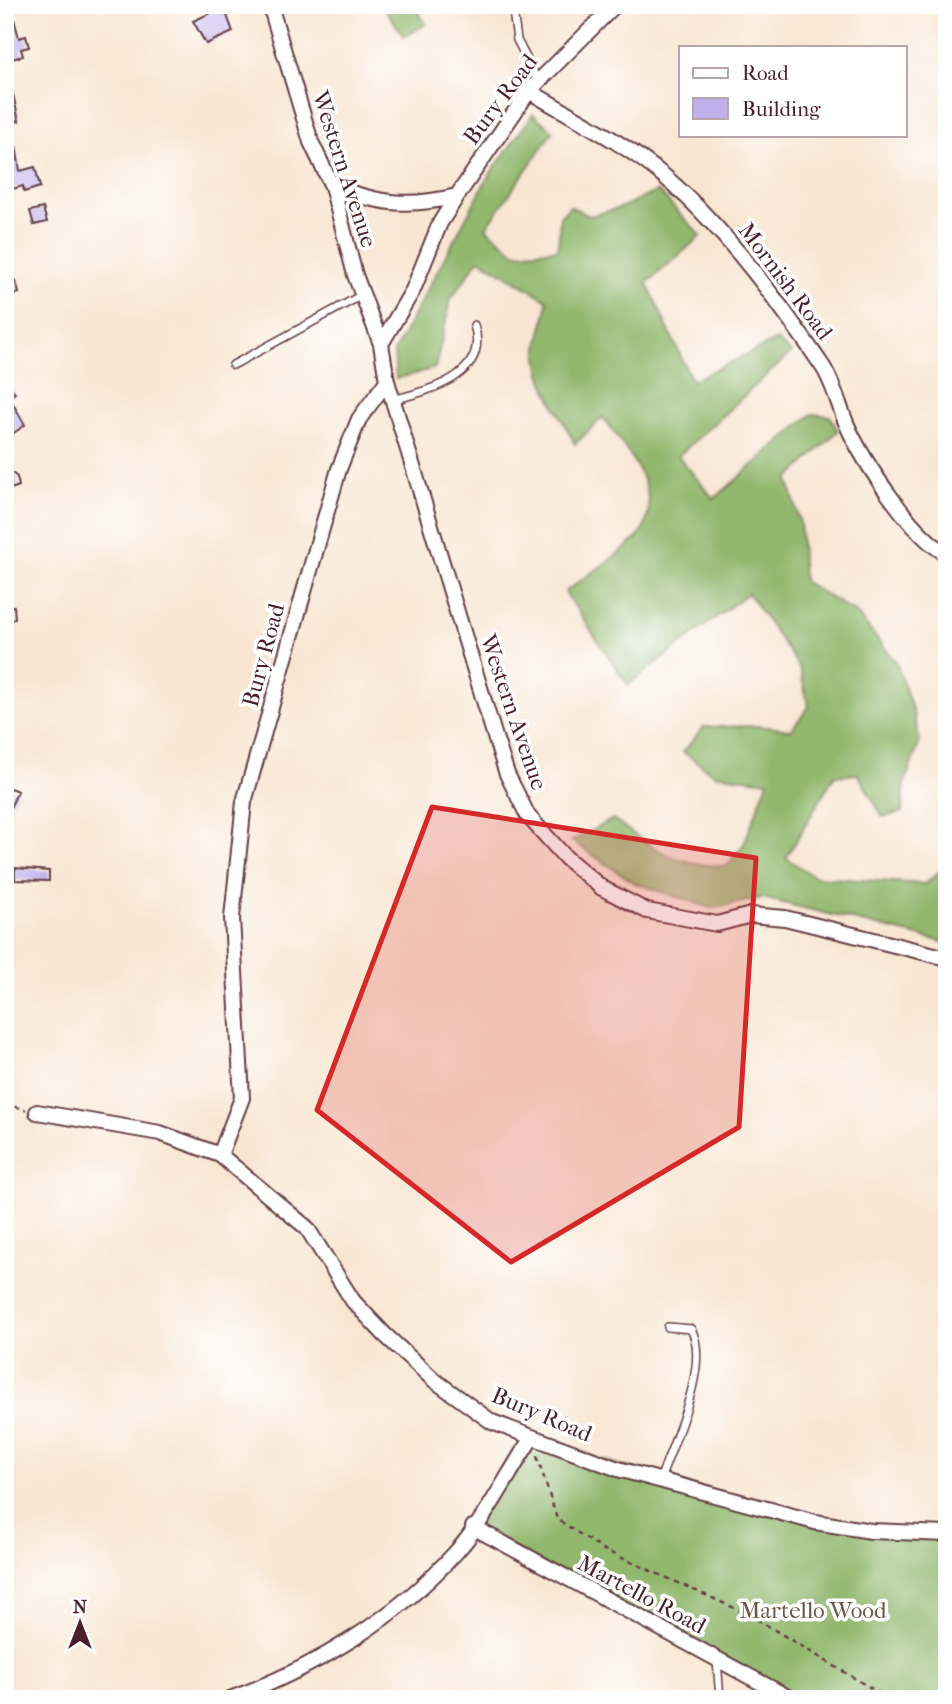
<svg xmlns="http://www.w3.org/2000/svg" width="952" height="1704" viewBox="0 0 952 1704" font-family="'IM FELL French Canon',serif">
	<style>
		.forest { fill: #92b86e; stroke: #6e6c4c; stroke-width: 2 }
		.building { fill: #bfb0eb }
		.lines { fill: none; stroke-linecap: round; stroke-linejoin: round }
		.service-casing { stroke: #643d44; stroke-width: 10 }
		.minor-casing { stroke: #643d44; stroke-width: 18 }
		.path { stroke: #643d44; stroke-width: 2.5; stroke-dasharray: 5 5; stroke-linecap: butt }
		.service { stroke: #fff; stroke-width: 7 }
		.minor { stroke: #fff; stroke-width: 14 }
		.marked { fill: #d62828; fill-opacity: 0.2; stroke: #d62828; stroke-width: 5; stroke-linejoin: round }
		.labels { text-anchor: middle; stroke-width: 7; stroke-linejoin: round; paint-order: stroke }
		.street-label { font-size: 23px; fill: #4a1f2b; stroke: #fff }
		.park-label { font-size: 23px; fill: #6b5644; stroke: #fff }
	</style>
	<rect width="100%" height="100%" fill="#fff"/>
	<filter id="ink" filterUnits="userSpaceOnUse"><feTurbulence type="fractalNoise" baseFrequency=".0143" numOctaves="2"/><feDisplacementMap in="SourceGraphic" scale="14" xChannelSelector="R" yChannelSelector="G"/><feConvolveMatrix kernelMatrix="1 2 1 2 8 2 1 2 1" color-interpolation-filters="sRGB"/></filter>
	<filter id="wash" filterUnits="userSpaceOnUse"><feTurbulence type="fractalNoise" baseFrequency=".00686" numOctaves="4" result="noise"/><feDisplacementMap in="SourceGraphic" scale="28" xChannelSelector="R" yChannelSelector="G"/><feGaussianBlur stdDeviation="1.57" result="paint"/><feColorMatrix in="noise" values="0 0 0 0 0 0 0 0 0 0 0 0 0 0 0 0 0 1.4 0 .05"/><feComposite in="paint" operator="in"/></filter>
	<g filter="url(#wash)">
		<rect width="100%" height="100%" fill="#f8e6d2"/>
		<!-- forest -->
		<path class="forest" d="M383,5H414L426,24L404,37Z
			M533,114L553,131L486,228L516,253L558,249L560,217L570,206L589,216L620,208L658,191L701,236L647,283L692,381L777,340L791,353L678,456L714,499L812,414L830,416L838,431L788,479L800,523L803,581L856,613L896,662L913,712L920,742L905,781L902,812L883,817L858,774L834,776L786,858L815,877L925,884L947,865V943L763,898L711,908L635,883L572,841L613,819C651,848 677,867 727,866L744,844L768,781L714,774L683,752L704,727L758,726L791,730L809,707L799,667L748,593L628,685L565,592C580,580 635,545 642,532C664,491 626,450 603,417L575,444C561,415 536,381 538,348C540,332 547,317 547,300L479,259L451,299L435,368L396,379L394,352L488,177Z
			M531,1439L815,1522L947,1534V1699H791L473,1527Z"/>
		<g id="blocks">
			<!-- building -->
			<path class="building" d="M224,7L233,32L206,44L193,21Z
				M13,15L19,38L26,36L29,47L21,49L23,56L8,60L5,17Z
				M10,81L19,121L5,124V82Z
				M16,146L20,171L35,167L40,187L24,192L23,186L9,190L5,175V149Z
				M43,208L47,222L34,225L30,211Z
				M5,263L11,282L16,281L19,293L5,297Z
				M5,379L15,393L9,397L25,425L5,439Z
				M12,473L17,477L19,486L5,491V474Z
				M14,606L15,619L8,620L10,636H5V607Z
				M7,787L18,791L5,818V791Z
				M15,868L49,871V881L15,880Z"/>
		</g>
	</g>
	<g filter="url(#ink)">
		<use href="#blocks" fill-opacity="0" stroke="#643d44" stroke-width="2"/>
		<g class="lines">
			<defs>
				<path id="service" d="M513,11L517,40L538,81
					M233,365L362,295
					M393,400C430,390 490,376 474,325
					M660,1480C673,1442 711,1365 691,1329L668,1327
					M717,1660L720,1699"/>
				<path id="minor" d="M270,5L311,142L332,186L355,275L381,344L387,381L495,737L507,774L528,816L566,858L602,888L647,911L717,924L751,915L785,918L947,958
					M529,91C574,118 623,142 664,176C722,225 780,303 823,367C834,384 839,407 847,425C863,461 912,536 947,554
					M332,186C379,204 407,208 457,196
					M381,344L413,290L440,223L457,196L529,91L615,5
					M37,1112L160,1133L220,1155L307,1228L353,1301L385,1335L434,1380L492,1422L618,1469L815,1522L871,1531L947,1534
					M220,1155L242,1098L232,918L244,802L339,469L359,419L387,381
					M473,1527L791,1699
					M230,1699C315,1668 396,1619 457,1551C485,1520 508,1474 531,1439"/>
			</defs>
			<!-- service casing -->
			<use href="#service" class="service-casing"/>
			<!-- minor casing -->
			<use href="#minor" class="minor-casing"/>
			<!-- path -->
			<path class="path" d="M5,1104L26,1110
				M537,1456L557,1519L602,1549L748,1614L889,1699"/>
			<!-- service -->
			<use href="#service" class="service"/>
			<!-- minor -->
			<use href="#minor" class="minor"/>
		</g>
	</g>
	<!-- marked area -->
	<path class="marked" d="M432,807L756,858L739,1127L511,1262L317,1110Z"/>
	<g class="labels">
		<!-- street labels -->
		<g class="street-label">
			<text transform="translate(500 99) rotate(-53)" y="8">Bury Road</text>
			<text transform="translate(345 169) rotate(72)" y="8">Western Avenue</text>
			<text transform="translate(786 281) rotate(53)" y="8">Mornish Road</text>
			<text transform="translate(263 655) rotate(-75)" y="8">Bury Road</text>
			<text transform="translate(514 712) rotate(71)" y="8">Western Avenue</text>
			<text transform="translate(542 1414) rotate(23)" y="8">Bury Road</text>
			<text transform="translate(642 1594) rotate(28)" y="8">Martello Road</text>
		</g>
		<!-- park labels -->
		<g class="park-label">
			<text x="813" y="1618">Martello Wood</text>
		</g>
	</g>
	<!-- margin -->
	<rect width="952" height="1704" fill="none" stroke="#fff" stroke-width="28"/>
	<!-- legend -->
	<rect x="679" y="46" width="228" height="91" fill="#ffffff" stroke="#b7a5aa" stroke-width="2"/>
	<rect x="693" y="68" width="35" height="10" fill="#ffffff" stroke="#b7a5aa" stroke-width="2"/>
	<text x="742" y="80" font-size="21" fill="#4a1f2b">Road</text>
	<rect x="693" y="98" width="35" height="21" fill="#bfb0eb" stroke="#b7a5aa" stroke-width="2"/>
	<text x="742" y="116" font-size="21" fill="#4a1f2b">Building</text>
	<!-- north arrow -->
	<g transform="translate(80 1623)" stroke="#ffffff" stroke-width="5" paint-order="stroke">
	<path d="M0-5L12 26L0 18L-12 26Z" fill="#4a1f2b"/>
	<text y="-10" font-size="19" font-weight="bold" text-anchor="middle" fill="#4a1f2b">N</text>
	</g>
</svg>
